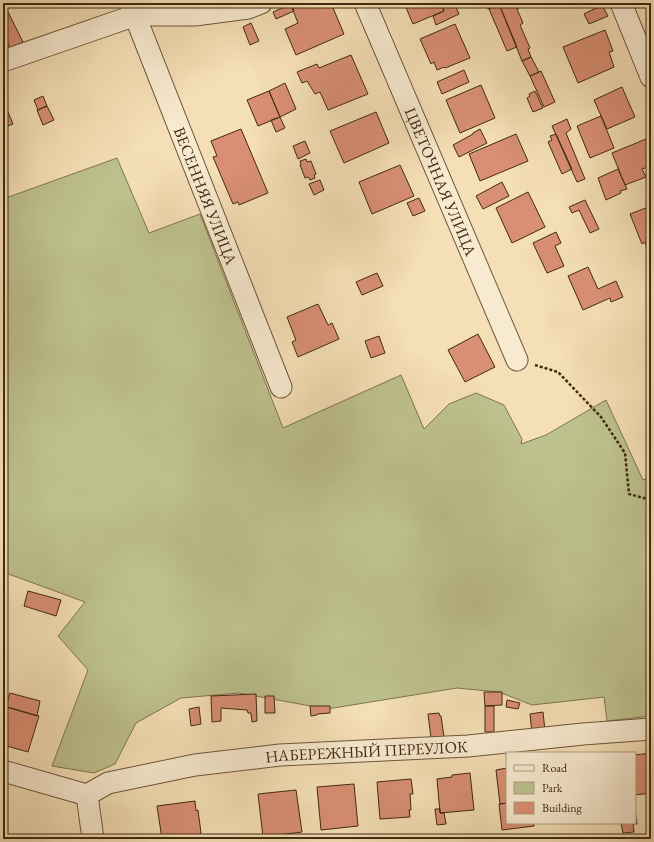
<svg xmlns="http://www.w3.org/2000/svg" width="654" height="842" viewBox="0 0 654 842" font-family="'EB Garamond',serif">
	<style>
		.green { fill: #bdc18d; stroke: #7e7550 }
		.building { fill: #d98f74; stroke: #402912 }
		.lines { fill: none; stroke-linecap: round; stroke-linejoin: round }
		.minor-casing { stroke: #6d563b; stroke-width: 23 }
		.path { stroke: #402912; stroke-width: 2.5; stroke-dasharray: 3 2; stroke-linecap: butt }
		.minor { stroke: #f8ead0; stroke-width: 21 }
		.labels { text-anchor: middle; stroke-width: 3; stroke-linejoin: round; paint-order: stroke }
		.street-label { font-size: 16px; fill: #402912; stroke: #f8ead0 }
	</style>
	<rect width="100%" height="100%" fill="#f5dfb6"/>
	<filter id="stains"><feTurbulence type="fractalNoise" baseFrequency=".005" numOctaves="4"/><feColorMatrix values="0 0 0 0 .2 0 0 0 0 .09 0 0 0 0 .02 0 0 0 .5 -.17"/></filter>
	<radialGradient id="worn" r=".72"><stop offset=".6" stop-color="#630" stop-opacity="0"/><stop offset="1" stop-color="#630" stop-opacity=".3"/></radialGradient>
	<!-- green -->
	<path class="green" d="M117,158L149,233L200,214L283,428L401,375L424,429L449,404L476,393L504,405L522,439L521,444L546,435L606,400L643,480L651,477V716L607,721L604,697L532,705L499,692L457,688L327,709L239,693L181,698L136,723L115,764L94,773L52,766L88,670L58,636L85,602L3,572V199Z"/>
	<!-- building -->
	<path class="building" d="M3,3H10L11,6L6,8L23,42L10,48L3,33Z
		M294,3H331L344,34L296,55L285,29L298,23L291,5Z
		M404,3H441L444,11L413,24Z
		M441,3H454L459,14L436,25L433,16L444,11Z
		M485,3H499V4L488,9Z
		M502,3H517L519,8L517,9L523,23L520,25L530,48L528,49L531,57L522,61L499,4Z
		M291,4L294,11L276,19L273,12Z
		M499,4L517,47L507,51L489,9Z
		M602,5L608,16L589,24L584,14Z
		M251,23L259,41L250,45L243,27Z
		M455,24L470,58L445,68L444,67L437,70L434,62L431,64L420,39Z
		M605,30L613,51L609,52L614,67L578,83L563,47Z
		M351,55L368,94L328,110L320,92L315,94L307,81L302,83L297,72L317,64L319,68Z
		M531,57L539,72L530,76L522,61Z
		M464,70L469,82L442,94L437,82Z
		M541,71L555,102L544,107L530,76Z
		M285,83L296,109L280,117L269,91Z
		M481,85L495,118L460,133L446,100Z
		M622,87L635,117L607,129L594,100Z
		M269,91L280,117L258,126L247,100Z
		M535,91L543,108L533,112L527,98L530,96L529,94Z
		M43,96L47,106L38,110L34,100Z
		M3,100L13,124L3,128Z
		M47,106L54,120L43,125L37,110Z
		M376,112L389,143L344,163L330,131Z
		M601,116L614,148L590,158L577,126Z
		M280,117L285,128L276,132L271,120Z
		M567,119L571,129L566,133L585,179L577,182L552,126Z
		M241,129L268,193L239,205L238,202L233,204L213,157L217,156L211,141Z
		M480,129L487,143L459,157L453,145L473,134V133Z
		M516,134L528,161L480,181L469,154Z
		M556,134L572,169L562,174L548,142L552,140L550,136Z
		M646,139L651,152V166L642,169L646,177L625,185L612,153Z
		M305,141L310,153L298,159L293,146Z
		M306,159L307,162L311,161L316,174L314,175L315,178L310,180L308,177L305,178L300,165H301L300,161Z
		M400,165L414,196L372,214L359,182Z
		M618,169L627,189L620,191L621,193L606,200L598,178Z
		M320,180L324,190L314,195L309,184Z
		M502,182L509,196L483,209L476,196Z
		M528,192L545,227L512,243L496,208Z
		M419,198L425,211L413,216L407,203Z
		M585,200L599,229L590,233L579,210L572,213L569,207Z
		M651,206V251L648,252L645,242L642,244L630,214Z
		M556,232L561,243L555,246L564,266L547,273L533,243Z
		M588,267L598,289L616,281L623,297L611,302L610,298L583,310L568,276Z
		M377,273L383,286L362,295L356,282Z
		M318,304L328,325L332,323L339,339L298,357L292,342L296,340L287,317Z
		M478,334L495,367L465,382L448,350Z
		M379,336L385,353L371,358L365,341Z
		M28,591L61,600L56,616L24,606Z
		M484,692H502V705L485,706Z
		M10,693L40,701L37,716L6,707Z
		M256,694L257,721L252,722L251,713H248L247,710L221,708V721L212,722L211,696Z
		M265,696H274L275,713H265Z
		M507,700L520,703L518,709L506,707Z
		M4,706L39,716L28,752L3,745V710Z
		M310,706H330V713L317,714V715L311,716Z
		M485,706H494V732H485Z
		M199,707L201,724L191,726L189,709Z
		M543,712L545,731L532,733L530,714Z
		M439,713L440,716H441L444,737L431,738L428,714Z
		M651,753V793L635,795V755Z
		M507,768V803L500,804L496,770Z
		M470,773L474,810L440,813L437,779L452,777V775Z
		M411,779L413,794H410L411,810H409L410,817L380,819L377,782Z
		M354,784L358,826L321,830L317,787Z
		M296,790L302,832L263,837L258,794Z
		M195,801L196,811L198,810L201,833H200L201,839H162L157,806Z
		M507,803V823H534V826L502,830L499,804Z
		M435,809H440V813H444L446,824L437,825Z
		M635,809L637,824H633L634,832L623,833L621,823H635Z"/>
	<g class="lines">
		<defs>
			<g id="minor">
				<path id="s1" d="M130,3L281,387"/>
				<path id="s2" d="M365,3L517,360"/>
				<path d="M621,3L651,77"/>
				<path d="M3,61L136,15H195L248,8L261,3"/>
				<path d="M3,771L87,795"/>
				<path id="s3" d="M87,795L108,783L195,765L280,755L468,746L583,734L651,729"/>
				<path d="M87,795L93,839"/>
			</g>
		</defs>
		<!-- minor casing -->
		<use href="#minor" class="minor-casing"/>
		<!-- path -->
		<path class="path" d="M535,365L558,372L601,417L625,453L629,494L651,500"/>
		<!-- minor -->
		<use href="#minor" class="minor"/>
	</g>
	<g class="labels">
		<!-- street labels -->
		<g class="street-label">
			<text dy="6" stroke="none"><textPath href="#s2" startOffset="194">ЦВЕТОЧНАЯ УЛИЦА</textPath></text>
			<text dy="6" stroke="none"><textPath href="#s1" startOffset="207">ВЕСЕННЯЯ УЛИЦА</textPath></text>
			<text dy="6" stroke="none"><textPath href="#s3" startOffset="285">НАБЕРЕЖНЫЙ ПЕРЕУЛОК</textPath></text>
		</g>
	</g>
	<!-- margin -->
	<rect width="654" height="842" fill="none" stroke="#f5dfb6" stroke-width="16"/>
	<rect x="4" y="4" width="646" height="834" fill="none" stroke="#402912" stroke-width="2"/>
	<rect x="8" y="8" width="638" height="826" fill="none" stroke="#402912"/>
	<!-- legend -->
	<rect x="506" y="752" width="130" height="72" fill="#f8ead0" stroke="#ae9d84"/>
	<rect x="514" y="765" width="20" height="6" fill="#f8ead0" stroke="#ae9d84"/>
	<text x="542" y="772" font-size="12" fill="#402912">Road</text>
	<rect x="514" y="782" width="20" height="12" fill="#bdc18d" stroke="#ae9d84"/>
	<text x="542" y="792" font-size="12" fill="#402912">Park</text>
	<rect x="514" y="802" width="20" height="12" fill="#d98f74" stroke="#ae9d84"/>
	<text x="542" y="812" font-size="12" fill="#402912">Building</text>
	<rect width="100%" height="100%" filter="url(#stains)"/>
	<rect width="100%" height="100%" fill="url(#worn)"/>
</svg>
